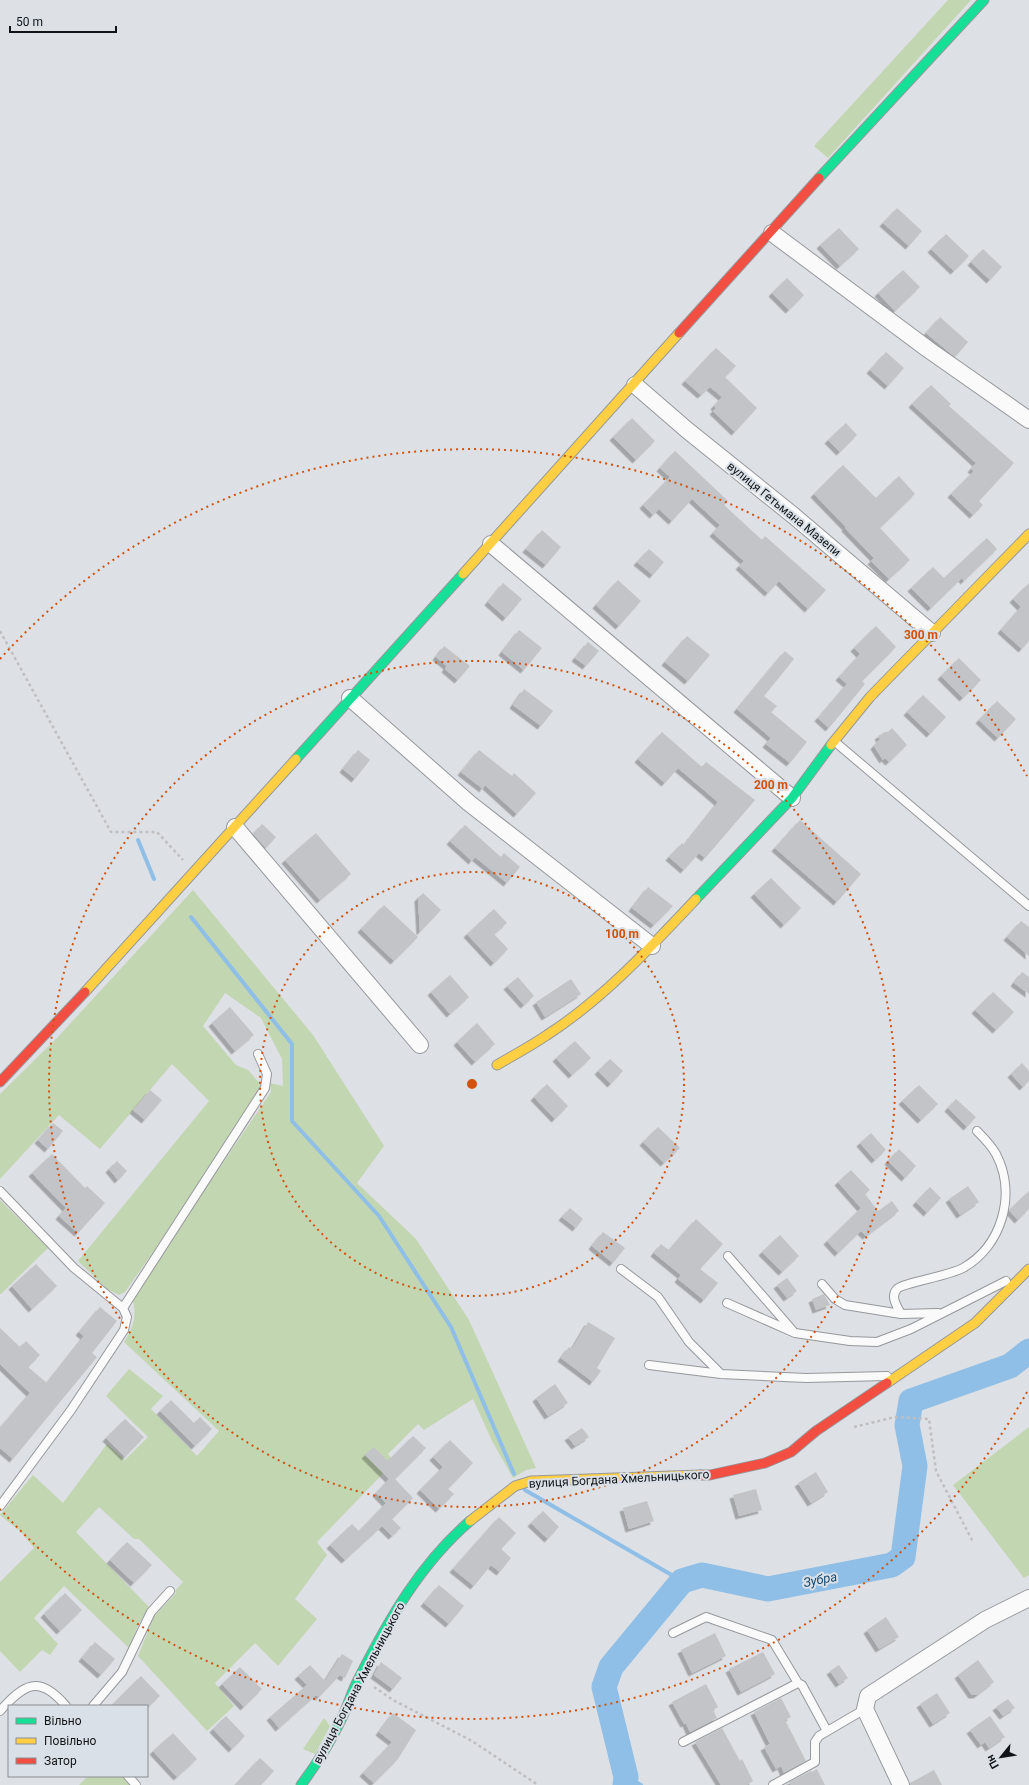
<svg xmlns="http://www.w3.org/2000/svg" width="1029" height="1785" viewBox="0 0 1029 1785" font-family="Roboto,sans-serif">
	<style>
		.green { fill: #c3d6b2 }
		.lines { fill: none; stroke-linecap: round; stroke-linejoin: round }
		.stream { stroke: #8fbfe6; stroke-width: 4 }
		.river { stroke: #8fbfe6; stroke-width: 25 }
		.building { fill: #c3c4c7; filter: url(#shadow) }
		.lane-casing { stroke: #96989b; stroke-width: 10 }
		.street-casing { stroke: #96989b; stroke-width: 18 }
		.fast-casing { stroke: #96989b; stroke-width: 11 }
		.slow-casing { stroke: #96989b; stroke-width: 11 }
		.jam-casing { stroke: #96989b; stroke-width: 11 }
		.path { stroke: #bfbfc1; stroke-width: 2.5; stroke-dasharray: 3 3; stroke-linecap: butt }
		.lane { stroke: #fafafb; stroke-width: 8 }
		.street { stroke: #fafafb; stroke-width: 16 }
		.fast { stroke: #16e098; stroke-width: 9 }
		.slow { stroke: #ffcf43; stroke-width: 9 }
		.jam { stroke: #f24e42; stroke-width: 9 }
		.ring { fill: none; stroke: #d2520d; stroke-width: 2; stroke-dasharray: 2 4 }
		.labels { text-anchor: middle; stroke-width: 4; stroke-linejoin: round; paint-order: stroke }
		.street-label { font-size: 12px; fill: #111416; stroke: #dae0e7 }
		.water-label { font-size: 13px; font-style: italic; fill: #184a6e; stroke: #dae0e7 }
		.centre { fill: #d2520d; stroke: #dae0e7; stroke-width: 2 }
		.ring-label { font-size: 12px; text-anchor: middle; font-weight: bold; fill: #d2520d; stroke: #dae0e7; stroke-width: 4; stroke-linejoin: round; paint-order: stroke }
	</style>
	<defs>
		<filter id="shadow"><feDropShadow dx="-3.5" dy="3.5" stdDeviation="0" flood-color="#0004"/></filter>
	</defs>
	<rect width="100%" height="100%" fill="#dde0e4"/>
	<!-- green -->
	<path class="green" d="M948,0H971L828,158L814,146Z
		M193,890L313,1035L384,1146L357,1183L416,1239L469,1320L536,1468L526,1470L513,1478L492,1441L473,1399L424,1430L418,1424L388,1454L394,1462L317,1542L327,1555L295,1599L317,1619L278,1666L255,1643L215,1683L234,1706L207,1731L138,1656L154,1616L176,1593L175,1591L183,1582L139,1539H134L99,1507L76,1532L149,1607L138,1625L129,1648L64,1586L34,1618L58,1644L50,1655L42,1650L20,1672L0,1651V1582L34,1548L21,1532L0,1515L33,1475L63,1503L107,1444L125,1460L148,1437L106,1396L129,1369L163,1396L151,1409L197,1456L219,1431L124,1342C134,1327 137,1314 132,1297L271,1092L270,1083L283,1086L282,1059L261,1018L225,993L203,1026L236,1065L248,1070L260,1084L259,1089L160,1242L125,1292L119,1295L107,1289L78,1261L209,1101L172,1064L100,1149L59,1115L0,1179V1094L57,1038Z
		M0,1200L48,1248L1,1294H0Z
		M1029,1427V1575L1024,1578L953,1485Z
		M324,1718L330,1726L315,1754L303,1749Z
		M88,1776H122L130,1785H79Z"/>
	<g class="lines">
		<!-- stream -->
		<path class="stream" d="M138,840L154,879
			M191,917L292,1044V1121L379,1216L451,1327L514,1474
			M525,1490L682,1581
			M626,1777L641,1785"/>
		<!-- river -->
		<path class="river" d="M625,1785L626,1777L604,1687L611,1667L682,1581L702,1575L768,1589L892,1565L903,1557L915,1466L907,1425L911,1401L1010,1366L1029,1351"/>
	</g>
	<!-- building -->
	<path class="building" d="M897,208L922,231L909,246L883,223Z
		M839,228L859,249L840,266L820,245Z
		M946,234L969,256L954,271L931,249Z
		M983,249L1002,267L990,280L971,262Z
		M903,270L920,287L895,311L878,293Z
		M787,278L804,295L789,310L772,293Z
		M940,317L968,342L955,357L926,333Z
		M716,348L736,366L725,377L757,408L735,432L713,411L716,408L714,406L722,397L710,387L701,395L685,381Z
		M886,352L904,368L888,386L870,370Z
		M931,385L951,404L949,406L1014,463L979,501L983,505L973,515L951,494L974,471L971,469L976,463L912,404Z
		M632,418L655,441L636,460L613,437Z
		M846,423L857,435L840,452L828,440Z
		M675,451L728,501L724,505L762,540L765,536L826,590L808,609L779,581L768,593L739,566L744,561L713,533L720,525L692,499L672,521L659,509L653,515L643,505L670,477L660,468Z
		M843,465L876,498L899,476L915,494L880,528L910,560L889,579L871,561L874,558L845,528L846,527L814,494Z
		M542,530L561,547L546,565L526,549Z
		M987,538L997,549L964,581L962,578L931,608L911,588L933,567L944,578Z
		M649,549L664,562L653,575L637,562Z
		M618,580L641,601L619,626L596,605Z
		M503,583L522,599L506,618L488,602Z
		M1029,583V641L1022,649L1001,630L1021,607L1013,599Z
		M876,626L896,647L862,681L865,684L829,728L818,718L847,684L839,677L860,654L854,648Z
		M519,630L542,648L524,670L502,652Z
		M687,636L710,655L688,681L665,662Z
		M588,642L599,651L586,666L575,658Z
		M444,646L470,666L458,680L445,669L447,666L436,657Z
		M785,651L794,659L764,696L777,706L771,712L807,742L790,763L766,744L771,738L737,709Z
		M959,658L981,680L963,698L941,676Z
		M524,689L553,711L541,726L513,705Z
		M923,695L946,717L930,734L907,712Z
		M997,701L1016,719L998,738L979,720Z
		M892,728L907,745L889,762L885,758L883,760L874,746L880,739L878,736L885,732H888Z
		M662,732L702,767L706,762L755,800L705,858L699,853L684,870L669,857L682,843L684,845L718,802L678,768L665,783L638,759Z
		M358,750L370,760L355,779L343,769Z
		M479,750L512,776L514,773L536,793L517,814L485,785L483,789L461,772Z
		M800,820L861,874L837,902L775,848Z
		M262,824L276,837L266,848L253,834Z
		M465,825L501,857L504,853L520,867L507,883L475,857L472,861L450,841Z
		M316,833L351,874L320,900L285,860Z
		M771,878L801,908L784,925L754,894Z
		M648,887L673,906L654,925L632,908Z
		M423,893L441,910L420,932L418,898Z
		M384,905L418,937L394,961L361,929Z
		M494,909L507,923L494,934L508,949L494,963L467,934Z
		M1021,921L1029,927V956L1007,937Z
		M1022,972L1029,977V994L1014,983Z
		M450,975L469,997L450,1014L431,992Z
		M518,977L534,996L524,1005L507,986Z
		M571,979L581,994L545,1017L536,1002Z
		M993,992L1014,1012L996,1030L975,1010Z
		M230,1007L254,1035L235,1051L212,1023Z
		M477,1023L495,1044L475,1062L457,1042Z
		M575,1041L591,1058L572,1075L556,1058Z
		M610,1059L623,1071L611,1084L598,1071Z
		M1022,1063L1029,1071V1081L1023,1087L1011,1074Z
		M547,1084L568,1106L555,1119L534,1097Z
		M919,1085L938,1104L921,1120L902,1101Z
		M150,1090L162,1100L145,1120L133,1110Z
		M956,1099L976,1117L967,1127L948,1108Z
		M53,1123L63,1131L48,1149L38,1140Z
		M658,1127L680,1148L664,1163L643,1142Z
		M871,1133L886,1150L875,1160L860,1143Z
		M899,1149L916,1166L905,1178L888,1161Z
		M52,1154L85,1188L87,1186L105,1203L78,1233L59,1216L66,1208L32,1173Z
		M117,1161L127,1171L118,1180L109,1169Z
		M851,1170L870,1190L865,1194L878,1211L892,1201L899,1211L866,1236L861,1231L838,1253L827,1241L861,1208L838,1182Z
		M968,1186L979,1202L960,1215L949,1199Z
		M930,1187L941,1198L927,1213L916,1202Z
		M1029,1191V1209L1018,1220L1009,1210Z
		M570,1208L583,1219L576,1228L562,1217Z
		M696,1219L723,1244L700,1269L718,1283L704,1300L678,1279L681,1275L654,1253L661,1244L669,1250Z
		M603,1232L625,1248L613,1263L592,1246Z
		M780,1235L799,1256L782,1272L762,1252Z
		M36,1264L57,1286L32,1309L12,1286Z
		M787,1278L797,1291L787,1298L777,1285Z
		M824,1294L830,1305L816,1310L812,1299Z
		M100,1307L117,1321L92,1353L97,1357L13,1459L0,1448V1428L30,1393L0,1364V1328L20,1347L26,1341L40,1355L28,1367L47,1383L84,1336L79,1332Z
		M588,1322L615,1338L597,1368L601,1371L593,1382L561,1358L569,1347L572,1349Z
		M555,1384L568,1403L548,1416L536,1398Z
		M171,1400L194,1423L200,1417L212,1429L195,1446L160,1411Z
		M125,1419L144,1437L125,1457L106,1438Z
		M582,1428L589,1437L575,1446L568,1437Z
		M413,1436L426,1448L395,1479L413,1498L392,1519L401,1528L392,1536L382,1526L345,1560L330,1545L352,1524L359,1531L386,1503L376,1493L389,1479L365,1455L374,1447L388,1461Z
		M450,1440L473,1463L448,1489L454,1494L439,1509L420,1490L443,1467L433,1457Z
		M816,1472L828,1492L811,1503L798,1483Z
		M756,1489L762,1510L739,1516L733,1495Z
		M647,1501L654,1521L629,1529L623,1508Z
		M543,1511L559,1527L548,1539L531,1523Z
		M499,1517L516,1533L501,1549L511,1558L500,1572L491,1565L474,1586L453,1569Z
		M127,1542L152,1565L134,1583L110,1560Z
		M439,1585L464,1606L449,1624L424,1603Z
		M65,1593L82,1610L60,1631L44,1614Z
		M886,1617L899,1637L879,1649L867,1630Z
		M715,1633L726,1656L692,1673L681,1650Z
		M95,1642L115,1659L101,1675L82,1658Z
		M763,1652L775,1674L741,1692L729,1669Z
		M342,1654L353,1661L345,1678L340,1675L319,1697L316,1695L279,1728L270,1717L307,1685L298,1676L310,1665L325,1681Z
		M978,1660L994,1682L977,1695H972L958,1675Z
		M381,1662L402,1678L393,1689L374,1675Z
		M839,1665L848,1678L839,1684L830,1671Z
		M240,1667L262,1689L244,1707L222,1684Z
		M141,1676L160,1696L149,1706H111Z
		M706,1684L718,1707L713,1710L717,1718L690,1732L686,1723L684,1724L672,1702Z
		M937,1693L950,1713L933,1724L920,1704Z
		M781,1698L791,1717L785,1720L806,1761L784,1773L781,1766L776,1769L764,1747L770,1744L754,1712Z
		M1008,1699L1015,1708L1003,1716L996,1707Z
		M393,1713L416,1730L398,1759L374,1783L363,1773L392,1742L379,1732Z
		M226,1716L245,1736L232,1749L213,1729Z
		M990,1716L1005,1737L989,1748L985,1742L981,1745L970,1730Z
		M722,1728L740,1761L742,1759L753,1781L746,1785H721L695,1742Z
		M173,1733L197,1759L177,1777L153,1751Z
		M260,1758L274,1771L261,1785H235Z
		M817,1769L825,1785H791L789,1782L811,1771L812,1772Z
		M934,1770L942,1785H910V1783Z"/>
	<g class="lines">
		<defs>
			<path id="lane" d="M834,741L1029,906
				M0,1191L74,1268L123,1308L265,1088L267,1074L258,1054
				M728,1256L793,1331
				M621,1269L658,1297L689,1342L721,1374
				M822,1284L835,1299L845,1305L901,1314
				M727,1303L795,1333L850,1341L877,1342L911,1329L1006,1281
				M938,1313L901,1314C897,1306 890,1297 897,1289C902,1283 949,1276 963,1268C1002,1246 1017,1194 996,1154C991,1145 984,1138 977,1131
				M649,1365L721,1374L806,1378L887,1376
				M0,1506L71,1410L124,1330L127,1317L123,1308
				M673,1633L706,1617L772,1640L798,1683
				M93,1706L122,1672L151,1612L170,1591
				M0,1711C24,1684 39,1674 66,1706
				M683,1742L798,1683L802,1685L827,1731
				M128,1776L136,1785
				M773,1785L815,1762V1742L819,1736L865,1709"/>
			<path id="street" d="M772,233L929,350L1029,420
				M635,385L687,430L794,516L932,633
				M491,544L792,798
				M350,698L469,803L652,946
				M235,827L420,1045
				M901,1785L865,1709L868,1696L985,1620L1029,1598"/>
			<path id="fast" d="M819,178L984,0
				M296,759L463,574
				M696,899L792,798L831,745
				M301,1785C316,1765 330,1743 341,1720C348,1706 352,1690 360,1676C389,1619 421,1563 470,1521"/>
			<path id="slow" d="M463,574L679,333
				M831,745L870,697L1029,534
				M85,992L296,759
				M497,1065C514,1055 531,1046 547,1035C603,999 651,947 696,899
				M887,1383L975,1323L1029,1269
				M470,1521L515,1486L531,1481L700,1475"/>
			<path id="jam" d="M679,333L819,178
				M0,1082L85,992
				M700,1475H710L765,1463L791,1452L816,1431L887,1383"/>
		</defs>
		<!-- lane casing -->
		<use href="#lane" class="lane-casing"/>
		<!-- street casing -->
		<use href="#street" class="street-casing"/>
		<!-- fast casing -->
		<use href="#fast" class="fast-casing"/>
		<!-- slow casing -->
		<use href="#slow" class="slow-casing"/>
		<!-- jam casing -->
		<use href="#jam" class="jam-casing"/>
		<!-- path -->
		<path class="path" d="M0,631L111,832H157L183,860
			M854,1427L895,1417L929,1419L936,1471L973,1542
			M374,1687L393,1700L472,1741L538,1785"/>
		<!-- lane -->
		<use href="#lane" class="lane"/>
		<!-- street -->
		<use href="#street" class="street"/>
		<!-- fast -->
		<use href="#fast" class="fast"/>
		<!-- slow -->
		<use href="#slow" class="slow"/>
		<!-- jam -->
		<use href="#jam" class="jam"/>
	</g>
	<!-- distance rings -->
	<g class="ring">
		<circle cx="472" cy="1084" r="212"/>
		<circle cx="472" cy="1084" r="423"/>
		<path d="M1027 1392A635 635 0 0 1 0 1509M0 659A635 635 0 0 1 1027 776"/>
	</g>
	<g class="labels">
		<!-- street labels -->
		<g class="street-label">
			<text transform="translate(784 509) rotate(39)" y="4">вулиця Гетьмана Мазепи</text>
			<text transform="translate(619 1479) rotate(-3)" y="4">вулиця Богдана Хмельницького</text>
			<text transform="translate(359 1683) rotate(-62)" y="4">вулиця Богдана Хмельницького</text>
		</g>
		<!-- water labels -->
		<g class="water-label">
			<text transform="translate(820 1579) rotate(-11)" y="5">Зубра</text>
		</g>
	</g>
	<circle cx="472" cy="1084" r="6" class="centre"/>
	<g class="ring-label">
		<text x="921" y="639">300 m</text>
		<text x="771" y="789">200 m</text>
		<text x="622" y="938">100 m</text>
	</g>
	<!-- legend -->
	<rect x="8" y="1705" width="140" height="72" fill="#dae0e7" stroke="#8a8e93"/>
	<rect x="16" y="1718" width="20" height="6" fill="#16e098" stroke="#8a8e93"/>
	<text x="44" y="1725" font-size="12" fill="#111416">Вільно</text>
	<rect x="16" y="1738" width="20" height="6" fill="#ffcf43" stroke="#8a8e93"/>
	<text x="44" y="1745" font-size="12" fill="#111416">Повільно</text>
	<rect x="16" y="1758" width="20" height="6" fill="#f24e42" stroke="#8a8e93"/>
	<text x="44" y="1765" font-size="12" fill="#111416">Затор</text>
	<!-- north arrow -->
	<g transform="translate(1001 1757) rotate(240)" stroke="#dae0e7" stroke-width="3" paint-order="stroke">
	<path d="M0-3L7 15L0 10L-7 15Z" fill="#111416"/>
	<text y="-6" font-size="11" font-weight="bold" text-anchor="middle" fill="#111416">Пн</text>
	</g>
	<!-- scale -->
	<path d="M10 26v6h106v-6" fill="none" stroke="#111416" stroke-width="2"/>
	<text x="16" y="26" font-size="12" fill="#111416" stroke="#dae0e7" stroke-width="3" paint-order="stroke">50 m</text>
</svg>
